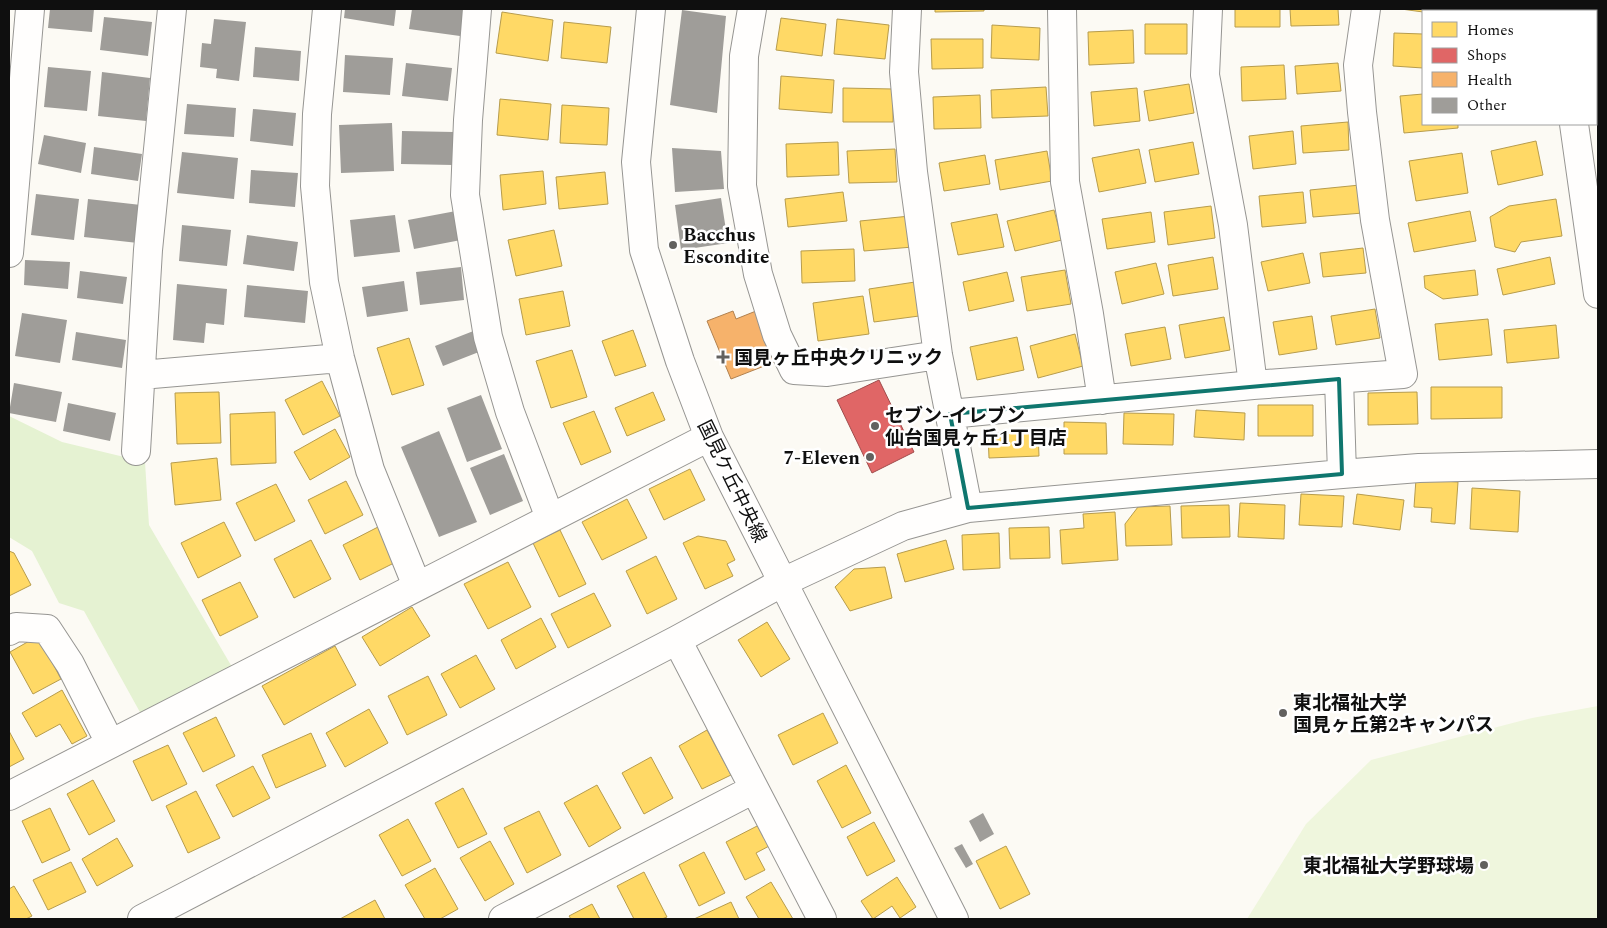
<svg xmlns="http://www.w3.org/2000/svg" width="1607" height="928" viewBox="0 0 1607 928" font-family="Spectral,'Noto Sans JP',serif">
	<style>
		.green { fill: #e5f2d2 }
		.pitch { fill: #eff6dd }
		.homes { fill: #ffd966; stroke: #b79c4c }
		.shops { fill: #e06666; stroke: #a14c4c }
		.health { fill: #f6b26b; stroke: #b1814f }
		.building { fill: #9f9d99 }
		.lines { fill: none; stroke-linecap: round; stroke-linejoin: round }
		.minor-casing { stroke: #969592; stroke-width: 30 }
		.minor { stroke: #fffefd; stroke-width: 28 }
		.marked { fill: none; stroke: #0f766e; stroke-width: 4; stroke-linejoin: round }
		.poi-dot { fill: #62615f; stroke: #fff; stroke-width: 2 }
		.labels { text-anchor: middle; stroke-width: 5; stroke-linejoin: round; paint-order: stroke }
		.poi-label { font-size: 19px; font-weight: bold; fill: #0f0f0f; stroke: #fff; text-anchor: start }
		.street-label { font-size: 19px; fill: #0f0f0f; stroke: #fff }
	</style>
	<rect width="100%" height="100%" fill="#fcfaf4"/>
	<!-- green -->
	<path class="green" d="M9,416L62,442L145,462L149,525L232,667L141,714L84,611L59,603L32,551L9,537Z"/>
	<!-- pitch -->
	<path class="pitch" d="M1598,706V919H1247L1306,824L1371,760L1532,718Z"/>
	<!-- homes -->
	<path class="homes" d="M935,9H984V11L935,12Z
		M1235,9H1280V27H1235Z
		M1290,9H1338L1339,25L1291,26Z
		M1401,9H1450V11L1423,12Z
		M502,12L553,20L548,61L496,53Z
		M781,18L826,24L822,56L776,50Z
		M837,19L889,25L885,59L834,54Z
		M564,22L611,27L607,63L561,58Z
		M1145,24H1187V54H1145Z
		M992,25L1040,28L1039,60L991,58Z
		M1133,30L1134,63L1089,65L1088,32Z
		M1394,33L1423,34V68L1393,66Z
		M931,39H983V68L932,69Z
		M1338,63L1341,91L1297,94L1295,66Z
		M1596,63H1598V101L1596,100Z
		M1284,65L1286,99L1242,101L1241,67Z
		M781,76L834,80L832,113L779,109Z
		M1189,84L1194,113L1149,121L1144,91Z
		M1046,87L1048,116L992,118L991,90Z
		M843,88L893,89V122H843Z
		M1137,88L1140,121L1094,126L1091,92Z
		M1423,94V124H1458V128L1404,133L1400,96Z
		M980,95L981,128L934,129L933,97Z
		M500,99L551,104L548,140L497,135Z
		M562,105L609,108L607,145L560,143Z
		M1348,122L1349,150L1303,153L1301,126Z
		M1293,131L1296,164L1253,169L1249,136Z
		M1536,141L1543,175L1498,185L1491,151Z
		M838,142L839,175L787,177L786,144Z
		M1193,142L1199,174L1155,182L1149,150Z
		M895,149L897,182L849,183L847,151Z
		M1139,149L1146,183L1099,192L1092,158Z
		M1047,151L1052,181L1000,190L995,160Z
		M1462,153L1468,193L1416,201L1409,161Z
		M985,155L990,184L944,191L939,163Z
		M543,171L546,204L503,210L500,175Z
		M605,172L608,204L559,209L556,177Z
		M1360,185L1363,213L1313,217L1310,190Z
		M843,192L847,221L788,227L785,199Z
		M1303,192L1306,223L1262,227L1259,196Z
		M1556,199L1562,236L1521,242L1515,252L1495,247L1490,217L1509,206Z
		M1211,206L1215,238L1168,245L1164,212Z
		M1054,210L1062,240L1015,251L1007,221Z
		M1470,211L1476,241L1414,252L1408,223Z
		M1151,212L1155,242L1107,249L1102,219Z
		M997,214L1004,247L958,255L951,223Z
		M910,216L913,247L864,251L860,221Z
		M554,230L562,266L516,276L508,240Z
		M1363,248L1366,273L1323,277L1320,253Z
		M854,249L855,281L802,283L801,251Z
		M1303,253L1310,283L1268,291L1261,262Z
		M1213,257L1218,289L1173,296L1168,265Z
		M1550,257L1555,284L1503,295L1497,269Z
		M1156,263L1164,294L1122,304L1115,272Z
		M1065,270L1071,304L1027,311L1021,277Z
		M1475,270L1478,295L1443,299L1425,288L1424,276Z
		M1007,272L1014,301L969,311L963,282Z
		M915,282L919,316L874,322L869,289Z
		M563,291L570,326L526,335L519,299Z
		M863,296L869,334L818,341L813,303Z
		M1375,309L1380,338L1336,345L1331,316Z
		M1312,316L1317,349L1279,355L1273,322Z
		M1224,317L1230,350L1185,358L1179,325Z
		M1488,319L1492,355L1439,360L1435,324Z
		M1556,325L1559,358L1507,363L1504,330Z
		M1165,327L1171,359L1131,366L1125,334Z
		M633,330L646,366L615,376L602,341Z
		M1075,334L1083,366L1038,378L1030,346Z
		M1017,337L1024,370L977,380L970,347Z
		M409,338L424,385L392,395L377,348Z
		M572,350L587,397L551,408L536,361Z
		M322,381L340,416L303,435L285,400Z
		M1431,387H1502V418L1431,419Z
		M219,392L221,443L177,444L175,393Z
		M653,392L665,420L627,436L615,408Z
		M1417,392L1418,424L1368,425V393Z
		M1258,405H1313V436H1258Z
		M1196,410L1245,413L1244,440L1194,437Z
		M594,411L611,452L581,465L563,423Z
		M275,412L276,463L231,465L230,414Z
		M1124,413L1174,414L1173,445L1123,444Z
		M1064,422L1106,423L1107,454H1064Z
		M335,429L350,457L310,480L294,452Z
		M1038,432L1039,456L989,458L988,433Z
		M217,458L221,500L175,505L171,463Z
		M690,469L705,500L664,520L649,489Z
		M1416,479L1458,482L1455,524L1431,522L1432,508L1414,507Z
		M346,481L363,515L325,534L308,500Z
		M276,484L295,521L255,541L236,503Z
		M1472,488L1520,491L1518,532L1470,529Z
		M1301,494L1344,496L1342,527L1299,525Z
		M1357,494L1404,500L1400,530L1353,524Z
		M627,499L647,538L602,560L582,522Z
		M1240,503L1285,505L1284,539L1238,537Z
		M1229,505L1230,537L1182,538L1181,506Z
		M1170,506L1172,545L1126,546L1125,524L1138,507Z
		M1115,512L1118,560L1062,564L1060,530L1084,528L1083,514Z
		M224,522L241,556L198,578L181,543Z
		M378,527L396,562L360,580L343,545Z
		M1049,527L1050,558L1010,559L1009,528Z
		M560,530L586,584L559,597L533,543Z
		M999,533L1000,568L963,570L962,535Z
		M698,536L726,541L735,560L727,564L733,576L705,589L683,543Z
		M311,540L331,579L294,598L274,559Z
		M946,540L954,569L905,582L897,554Z
		M9,551L14,553L31,585L9,596Z
		M656,556L677,599L647,614L626,571Z
		M508,562L531,607L488,629L464,584Z
		M885,567L892,598L850,611L835,587L854,569Z
		M240,582L258,617L220,636L202,600Z
		M594,593L611,626L568,648L551,614Z
		M412,607L430,636L380,666L362,637Z
		M541,618L556,647L516,669L501,640Z
		M767,622L790,659L761,677L738,640Z
		M38,636L61,679L33,694L10,652Z
		M335,646L356,685L284,725L262,686Z
		M476,655L495,689L460,708L441,674Z
		M428,676L447,715L407,735L388,696Z
		M62,690L87,736L72,744L60,724L36,737L22,713Z
		M369,709L388,743L345,767L326,733Z
		M823,713L838,743L793,765L778,735Z
		M216,717L235,756L203,772L183,733Z
		M707,730L731,775L702,789L679,746Z
		M9,731L24,759L9,767Z
		M311,733L326,766L276,788L262,755Z
		M168,745L187,784L152,801L133,761Z
		M651,757L673,798L644,814L622,773Z
		M846,765L871,813L842,828L817,781Z
		M253,766L270,798L233,817L216,785Z
		M93,780L115,821L89,835L67,794Z
		M597,785L621,828L589,847L564,803Z
		M463,788L487,834L458,848L435,803Z
		M196,791L220,838L188,853L166,806Z
		M50,808L70,850L42,863L22,821Z
		M539,811L561,855L527,873L504,828Z
		M408,819L431,861L402,876L379,835Z
		M874,822L895,861L867,876L847,837Z
		M761,824L771,845L756,853L765,870L745,880L726,842Z
		M117,838L133,866L97,886L82,859Z
		M490,841L514,884L485,901L460,858Z
		M1006,846L1030,894L1000,909L976,861Z
		M704,852L725,893L699,906L679,865Z
		M71,862L86,892L48,910L33,880Z
		M435,868L458,909L440,919H425L405,885Z
		M644,872L667,917L662,919H634L617,886Z
		M897,877L916,907L900,918L892,906L873,919L861,901Z
		M771,882L793,919H759L746,897Z
		M14,886L32,916L26,919H9V889Z
		M375,900L385,919H340Z
		M731,902L739,919H694Z
		M592,904L600,919H571L569,916Z"/>
	<!-- shops -->
	<path class="shops" d="M879,380L914,452L872,473L837,400Z"/>
	<!-- health -->
	<path class="health" d="M733,311L736,319L756,311L777,361L731,379L707,321Z"/>
	<!-- building -->
	<path class="building" d="M50,9H94L92,32L48,28Z
		M345,9H396L394,26L344,18Z
		M412,9H464L460,36L409,29Z
		M682,10L726,16L717,113L670,105Z
		M104,17L152,22L148,56L100,50Z
		M214,19L246,22L239,81L216,78L217,69L200,67L202,43L211,44Z
		M255,47L301,51L299,81L253,77Z
		M345,55L393,58L390,95L343,92Z
		M406,63L452,68L448,101L402,96Z
		M48,67L91,71L87,111L44,107Z
		M102,72L150,78L146,121L98,116Z
		M187,104L236,108L234,137L184,134Z
		M253,109L296,113L293,146L250,141Z
		M392,123L394,171L341,173L339,125Z
		M402,131L454,132L453,165L401,164Z
		M44,135L86,143L81,173L38,164Z
		M94,147L142,154L138,181L91,174Z
		M672,148L721,151L724,189L675,192Z
		M182,152L238,158L234,199L177,193Z
		M251,170L298,173L295,207L249,203Z
		M36,194L79,199L74,240L31,235Z
		M721,198L728,243L681,250L675,205Z
		M88,199L141,205L138,243L84,237Z
		M456,211L461,240L414,249L408,220Z
		M395,215L400,252L354,257L350,220Z
		M182,225L231,230L227,266L179,261Z
		M247,235L298,242L294,271L243,264Z
		M25,260L70,262L68,289L24,285Z
		M461,267L464,300L420,305L416,272Z
		M80,271L127,277L123,304L77,298Z
		M404,281L408,311L367,317L362,287Z
		M177,284L227,289L224,325L206,323L204,343L173,340Z
		M247,285L308,291L305,323L244,317Z
		M22,313L67,320L60,363L15,356Z
		M476,330L484,350L443,366L435,346Z
		M76,332L126,340L122,368L72,360Z
		M14,383L62,392L56,422L9,413Z
		M481,395L502,449L467,462L447,408Z
		M68,403L116,413L110,441L63,431Z
		M439,431L477,522L439,537L401,447Z
		M504,454L523,501L490,515L470,468Z
		M983,813L994,834L980,842L969,821Z
		M962,844L973,864L966,868L954,848Z"/>
	<g class="lines">
		<defs>
			<path id="minor" d="M327,9L317,114L315,186L324,282L340,358L370,470L417,586
				M477,9L468,120L465,195L488,337L510,412L550,518
				M651,9L636,162L644,250L680,361L709,437L954,919
				M752,9L744,56L742,186L758,274L777,335L794,370L827,372L938,355
				M907,9L904,72L913,172L938,355L968,508
				M1062,9L1065,182L1089,314L1102,400
				M1208,9L1205,75L1233,225L1253,385
				M1596,20L1598,13
				M1574,124L1598,294
				M9,253L30,9
				M141,375L340,358
				M1339,379L1342,474
				M950,414L1253,385L1403,374L1375,220L1362,112L1358,65L1366,9
				M136,451L148,250L172,9
				M9,631L16,627L47,629L70,664L110,743
				M677,640L822,919
				M9,796L709,437
				M142,919L677,640L783,582L903,526L968,508L1342,474L1419,468L1598,464
				M503,919L754,789"/>
		</defs>
		<!-- minor casing -->
		<use href="#minor" class="minor-casing"/>
		<!-- minor -->
		<use href="#minor" class="minor"/>
	</g>
	<!-- marked area -->
	<path class="marked" d="M1339,379L1342,474L968,508L950,414Z"/>
	<!-- markers -->
	<g class="poi-dot">
		<circle cx="673" cy="245" r="5"/>
		<path d="M720.5 349.5h5v5h5v5h-5v5h-5v-5h-5v-5h5z"/>
		<circle cx="875" cy="426" r="5"/>
		<circle cx="870" cy="457" r="5"/>
		<circle cx="1283" cy="713" r="5"/>
		<circle cx="1484" cy="865" r="5"/>
	</g>
	<g class="labels">
		<!-- poi labels -->
		<g class="poi-label">
			<text x="683" y="241">Bacchus<tspan x="683" dy="22">Escondite</tspan></text>
			<text x="734" y="364">国見ヶ丘中央クリニック</text>
			<text x="885" y="422">セブン-イレブン<tspan x="885" dy="22">仙台国見ヶ丘1丁目店</tspan></text>
			<text x="860" y="464" text-anchor="end">7-Eleven</text>
			<text x="1293" y="709">東北福祉大学<tspan x="1293" dy="22">国見ヶ丘第2キャンパス</tspan></text>
			<text x="1474" y="872" text-anchor="end">東北福祉大学野球場</text>
		</g>
		<!-- street labels -->
		<g class="street-label">
			<text transform="translate(733 481) rotate(64)" y="7">国見ケ丘中央線</text>
		</g>
	</g>
	<!-- border -->
	<rect width="1607" height="928" fill="none" stroke="#0f0f0f" stroke-width="20"/>
	<!-- legend -->
	<rect x="1422" y="10" width="175" height="115" fill="#ffffff" stroke="#9f9f9f"/>
	<rect x="1432" y="22" width="25" height="15" fill="#ffd966" stroke="#9f9f9f"/>
	<text x="1467" y="35" font-size="15" fill="#0f0f0f">Homes</text>
	<rect x="1432" y="48" width="25" height="15" fill="#e06666" stroke="#9f9f9f"/>
	<text x="1467" y="60" font-size="15" fill="#0f0f0f">Shops</text>
	<rect x="1432" y="72" width="25" height="15" fill="#f6b26b" stroke="#9f9f9f"/>
	<text x="1467" y="85" font-size="15" fill="#0f0f0f">Health</text>
	<rect x="1432" y="98" width="25" height="15" fill="#9f9d99" stroke="#9f9f9f"/>
	<text x="1467" y="110" font-size="15" fill="#0f0f0f">Other</text>
</svg>
